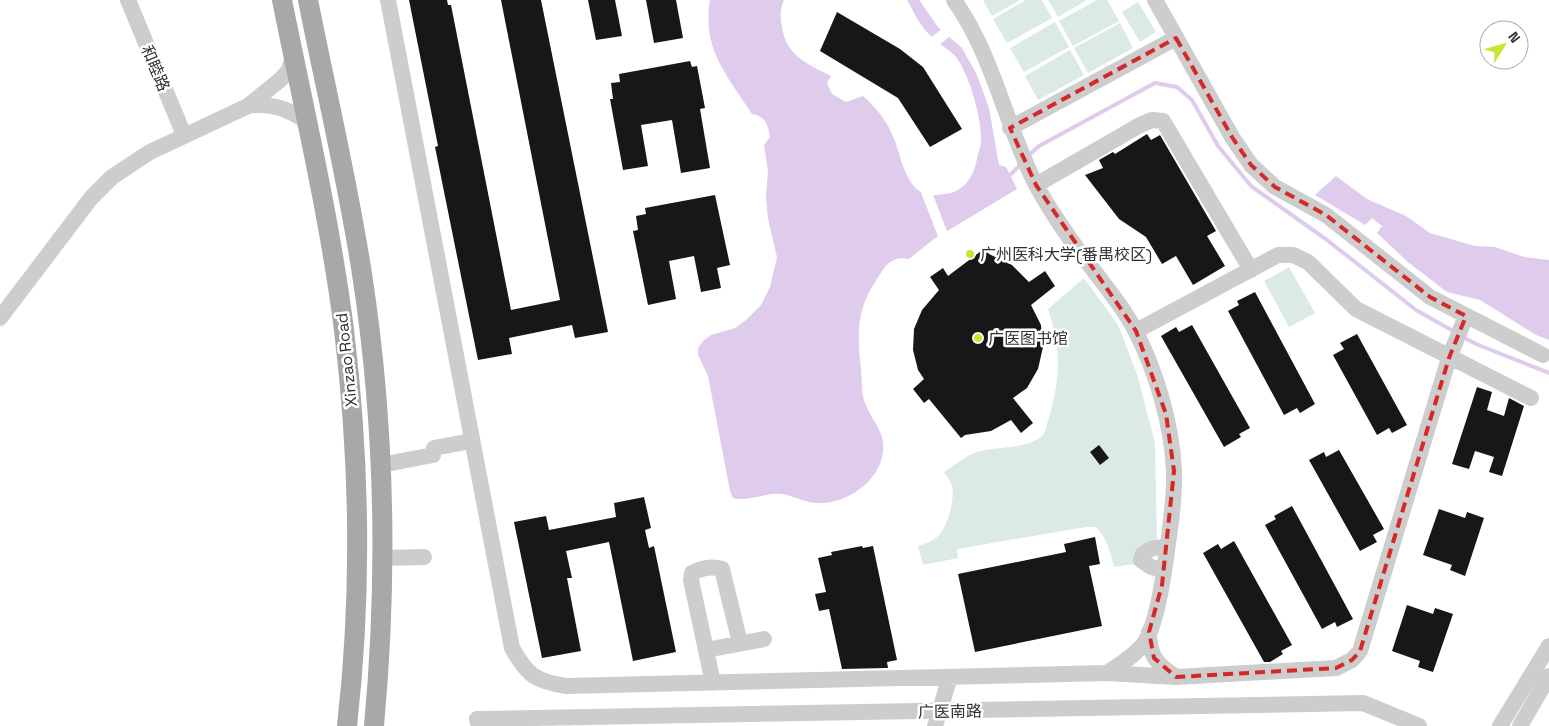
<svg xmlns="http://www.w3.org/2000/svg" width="1549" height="726" viewBox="0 0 1549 726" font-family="'Space Grotesk','Noto Sans SC',sans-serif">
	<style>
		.green { fill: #dbeae5 }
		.water { fill: #dfcbec }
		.pier { fill: #fff }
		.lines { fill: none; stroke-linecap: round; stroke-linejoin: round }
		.stream { stroke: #dfcbec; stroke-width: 4 }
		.building { fill: #171717 }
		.minor { stroke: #cdcdcd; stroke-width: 16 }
		.major { stroke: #a8a8a8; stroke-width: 20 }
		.marked { fill: none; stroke: #d62828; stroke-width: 4; stroke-dasharray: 10 6; stroke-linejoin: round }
		.poi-dot { fill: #cbe336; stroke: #fff; stroke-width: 2 }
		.labels { text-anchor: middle; stroke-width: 5; stroke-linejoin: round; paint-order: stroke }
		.street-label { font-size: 16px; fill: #303030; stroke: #fff }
		.poi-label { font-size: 16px; fill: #303030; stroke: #fff; text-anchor: start }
	</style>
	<rect width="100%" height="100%" fill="#fff"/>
	<!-- green -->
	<path class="green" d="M983,0H1020L992,16Z
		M1026,0H1042L1052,18L1007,43L993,19Z
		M1048,0H1087L1058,17Z
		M1097,0H1107L1119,21L1073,46L1059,21Z
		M1138,2L1156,32L1140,42L1122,12Z
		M1055,22L1069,47L1024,72L1010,48Z
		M1120,23L1133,48L1088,73L1074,48Z
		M1070,50L1084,75L1038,100L1025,76Z
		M1289,267L1315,313L1289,327L1264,281Z
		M1084,278L1118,325L1137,374L1155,443L1157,539L1150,541L1135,564L1114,567C1110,552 1108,539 1096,527H1086L957,549L958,558L923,565L918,546C925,544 934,541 939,535C948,525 955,500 952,486C951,482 947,476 944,472C955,465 965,456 977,452C999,445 1027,451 1044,434C1059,386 1064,358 1048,309Z"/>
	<!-- water -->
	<path class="water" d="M710,0H784C780,8 780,18 782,27C786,55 807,64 831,76L827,83L832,94L846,102L863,96C874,106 885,118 891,132C900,149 902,177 918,190C927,198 940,195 951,193C967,188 974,174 977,159C978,153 981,146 981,140C982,119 969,74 956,57C949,49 937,43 930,35C920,26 914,12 907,0H919L938,27L962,48L977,75L989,108L999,165L1006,167L1017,189L934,239L909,259C893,256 887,263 879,276C856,309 857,332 861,370C862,380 861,391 864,400C868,415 881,427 883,442C887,476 850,504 819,503C806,503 794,496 782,494C766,492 749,502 733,498L730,491L708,376L698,355V348L703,341L711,335L735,328L746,320L761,305L770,287L777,257L768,219L766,196L768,171L764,145L770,137C768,124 765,116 752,114C727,75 702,50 710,0Z
		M1336,176L1367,199L1406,216L1430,233L1475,246L1495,247L1524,257L1549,260V340L1536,335L1480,300L1447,292L1409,263L1377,233L1382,226L1372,218L1365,225L1315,195Z"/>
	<!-- pier -->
	<path class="pier" d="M943,28L952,35L937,46L929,39Z
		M920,190L932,192L948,234L939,239Z"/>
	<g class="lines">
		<!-- stream -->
		<path class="stream" d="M1028,156L1039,146L1155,83L1177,87L1192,100L1218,146L1251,186L1327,240L1416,310L1455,332
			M1010,175L1022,163
			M1461,336L1476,344L1549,373"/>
	</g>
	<!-- building -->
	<path class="building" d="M409,0H447L448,5H451L511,310L560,300L501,0H541L608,332L575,338L572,325L509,338L512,354L478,360L435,147L438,146Z
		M588,0H615L622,36L596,40Z
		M646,0H676L683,38L654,43Z
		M837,12L900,49L923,67L962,129L930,147L898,98L820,51Z
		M690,61L692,67L697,66L705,108L700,109L710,168L681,173L672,120L641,125L648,166L623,170L610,99H613L611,83L620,82L619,74Z
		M1147,134L1151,140L1160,135L1216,231L1207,236L1225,266L1193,285L1176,256L1162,264L1146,237L1119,219L1085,175L1103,168L1099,160L1113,152L1115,154Z
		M715,195L730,265L717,268L721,288L701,292L694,256L669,261L676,299L648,305L633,231L638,230L636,216L646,214L645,208Z
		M985,248L989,254L1012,265L1029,282L1045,271L1055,286L1031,305L1041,325L1043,347L1038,369L1027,388L1013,398L1033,423L1021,433L1011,420L991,431L965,435L961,438L929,399L924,403L913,389L924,379L918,370L913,350L914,329L922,310L939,290L930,277L943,268L948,276Z
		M1255,292L1315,404L1300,413L1297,408L1284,415L1228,311L1239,305L1237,301Z
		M1192,325L1250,428L1239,434L1241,437L1224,447L1161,336L1176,327L1179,332Z
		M1357,334L1407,425L1392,433L1389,428L1377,435L1333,355L1344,349L1340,343Z
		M1477,387L1492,392L1487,410L1504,416L1509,398L1524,406L1502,476L1489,472L1494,457L1475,451L1469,469L1452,464Z
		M1099,445L1109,458L1100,465L1090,452Z
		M1339,450L1384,529L1373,535L1377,542L1360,551L1309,460L1324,452L1326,457Z
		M644,497L651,528L645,530L649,548L654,546L676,652L633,661L609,542L566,551L572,578H567L581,651L542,658L514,522L546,516L549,530L616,517L614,503Z
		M1292,506L1353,619L1337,627L1335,622L1322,629L1265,525L1276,519L1274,516Z
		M1439,509L1465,518L1467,512L1484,518L1465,576L1450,570L1452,565L1423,555Z
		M1095,537L1100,564L1089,566L1102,626L975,652L958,574L1066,552L1064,544Z
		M1234,541L1292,645L1281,651L1283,654L1270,662H1264L1203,553L1218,544L1221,549Z
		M862,546L863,548L873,546L897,660L887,662L888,668H886L842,669L829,609L819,611L815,594L826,592L818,558L832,555L831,552Z
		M1407,605L1433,614L1435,608L1453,614L1433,672L1418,667L1420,661L1392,651Z"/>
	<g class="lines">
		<!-- minor -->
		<path class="minor" d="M128,0L184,135
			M388,0L512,648C527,675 535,681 566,686L1107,673L1176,677L1336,668L1352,660L1360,651L1449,358L1466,316
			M954,0C993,55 1005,123 1035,183C1053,217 1077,249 1101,280C1113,296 1126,312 1135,330C1156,371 1172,424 1174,471C1175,502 1169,535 1165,565C1162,586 1156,624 1145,642C1136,655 1120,664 1107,673
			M1155,0L1232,137L1251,165L1275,187L1326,215L1430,297L1543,355
			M248,106C270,102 288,109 306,121
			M1010,128L1176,38
			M1036,185L1140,125L1152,120L1163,121L1251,270
			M0,318L91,198L112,177L150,152L248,106L280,80L289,70L293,56
			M1136,331L1278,255H1293L1308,262L1356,309L1531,398
			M434,448L471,441
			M381,465L433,455
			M383,558L424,557
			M1164,570L1151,567L1141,560L1143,554C1151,547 1157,547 1167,548
			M1149,632C1149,655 1157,665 1175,676
			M706,650L764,639
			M713,683L691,580L692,573C701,568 712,566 722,569L740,643
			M479,726L477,719L1363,703L1419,726
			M935,726L950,677
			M1500,726L1549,646
			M1520,726L1549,676"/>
		<!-- major -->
		<path class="major" d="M282,0C304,110 330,219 344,330C360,462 362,594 347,726
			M308,0C326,91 348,182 362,274C385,424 388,575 374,726"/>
	</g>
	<!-- marked area -->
	<path class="marked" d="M1176,38L1232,137L1251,165L1275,187L1326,215L1430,297L1466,316L1449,358L1360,651L1352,660L1336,668L1176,677L1154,658L1149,632L1162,585L1174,471L1166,414L1136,331L1036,185L1010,128Z"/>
	<!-- markers -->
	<g class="poi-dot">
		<circle cx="970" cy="254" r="5"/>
		<circle cx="978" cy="338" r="5"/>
	</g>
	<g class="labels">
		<!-- street labels -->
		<g class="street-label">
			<text transform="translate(156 68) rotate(67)" y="6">和睦路</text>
			<text transform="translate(346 360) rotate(-96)" y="6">Xinzao Road</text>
			<text transform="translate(950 711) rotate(-1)" y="6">广医南路</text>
		</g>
		<!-- poi labels -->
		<g class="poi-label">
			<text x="980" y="260">广州医科大学(番禺校区)</text>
			<text x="988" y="344">广医图书馆</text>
		</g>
	</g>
	<!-- north arrow -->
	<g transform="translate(1504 45) rotate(53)"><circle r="24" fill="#ffffff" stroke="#acacac"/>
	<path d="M0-4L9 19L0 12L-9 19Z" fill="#cbe336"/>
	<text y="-8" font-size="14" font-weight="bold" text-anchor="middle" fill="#303030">N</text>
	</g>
</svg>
